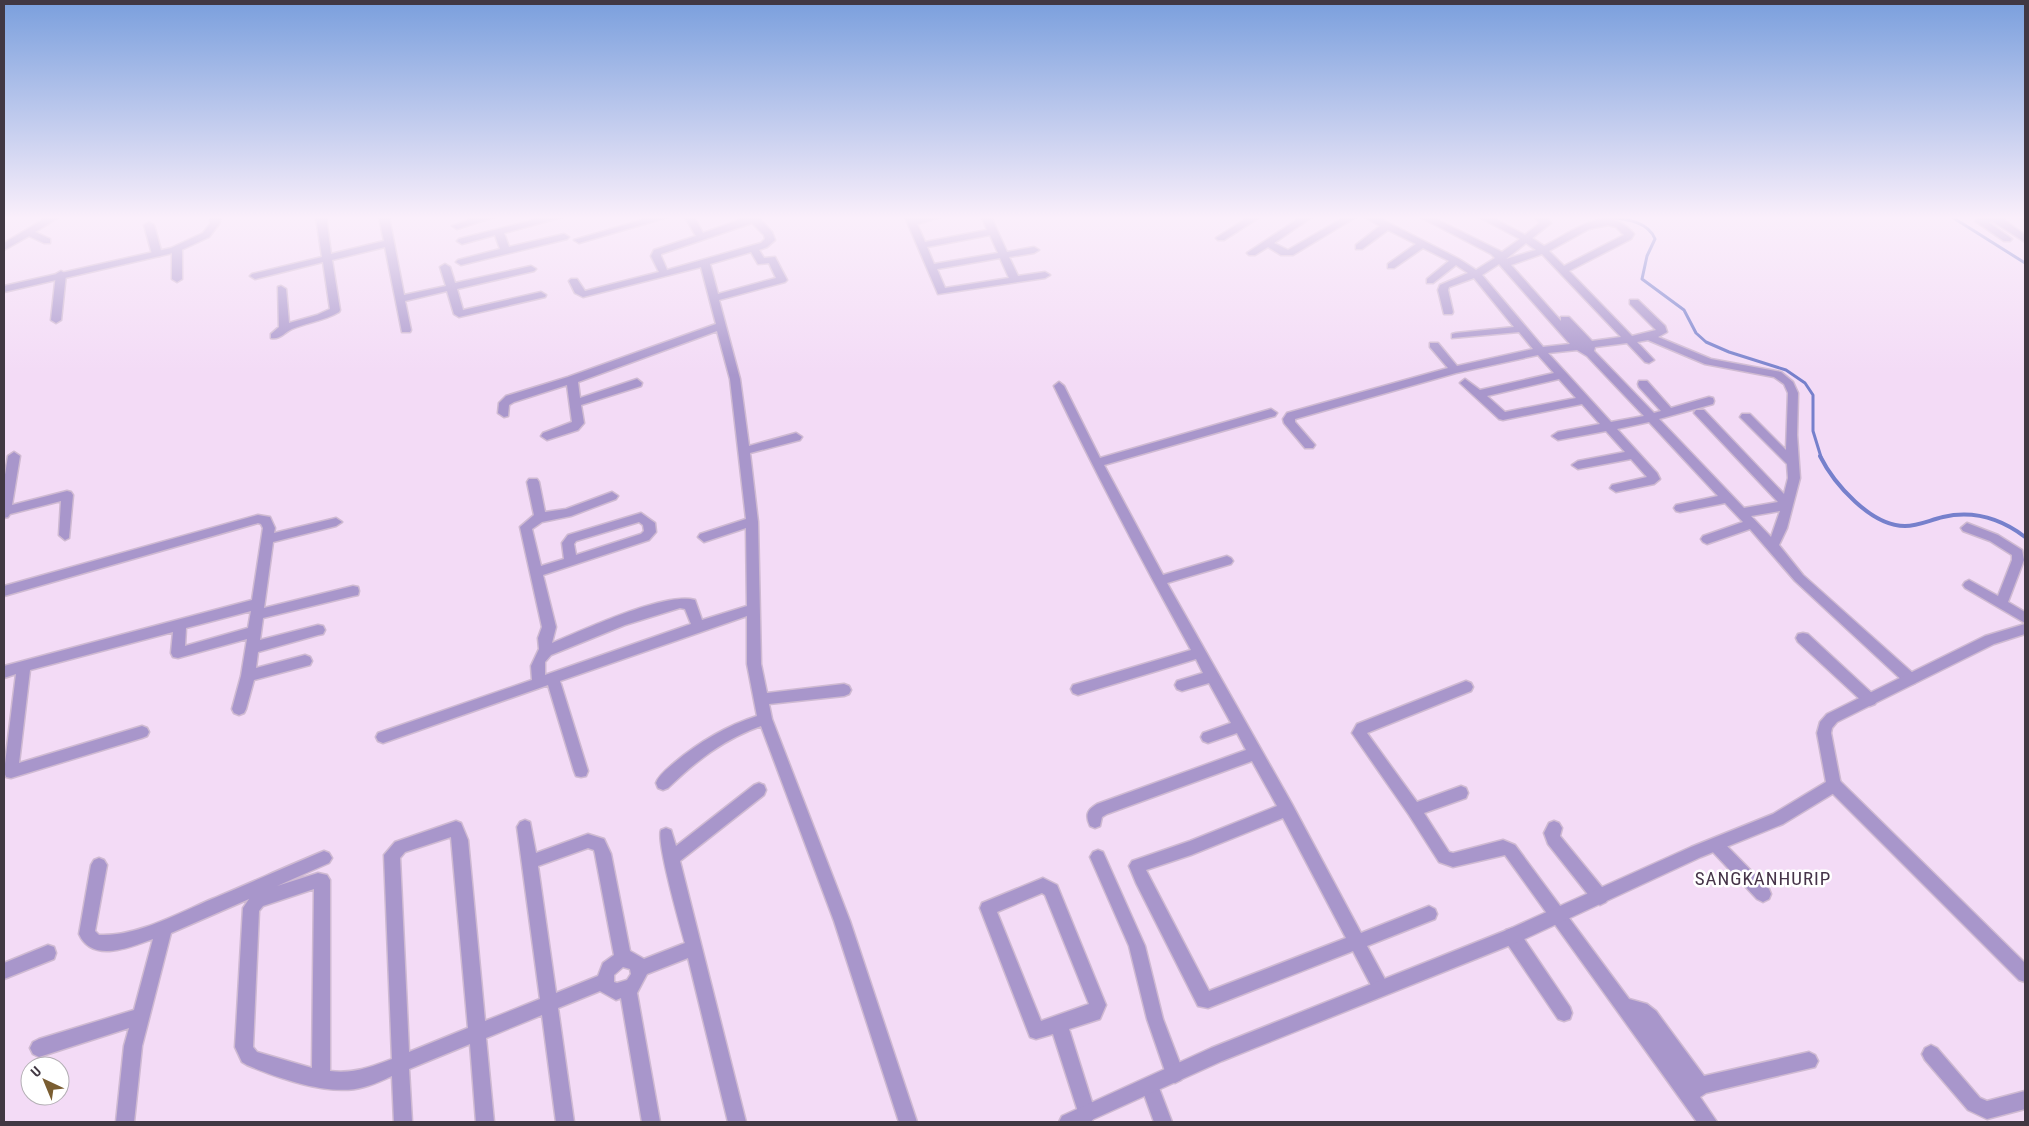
<svg xmlns="http://www.w3.org/2000/svg" width="2029" height="1126" viewBox="0 0 2029 1126" font-family="'Roboto Condensed',sans-serif">
	<style>
		.lines { fill: none; stroke-linecap: round; stroke-linejoin: round }
		.stream-far1 { stroke: #7680cc; stroke-width: 3 }
		.stream { stroke: #7680cc; stroke-width: 4 }
		.minor-casing { stroke: #cfbad2; stroke-width: 3 }
		.tertiary-casing { stroke: #cfbad2; stroke-width: 3 }
		.minor { fill: #a896cb; fill-rule: evenodd }
		.tertiary { fill: #a896cb; fill-rule: evenodd }
		.labels { text-anchor: middle; stroke-width: 5; stroke-linejoin: round; paint-order: stroke }
		.near-quarter-label { font-size: 19px; letter-spacing: 1px; fill: #463449; stroke: #fff }
	</style>
	<rect width="100%" height="100%" fill="#f3dbf6"/>
	<g class="lines">
		<!-- stream-far1 -->
		<path class="stream-far1" d="M1608,217C1625,219 1648,221 1655,239L1647,256L1642,279L1684,310L1696,333L1706,342L1729,352L1786,370L1805,383L1813,395V431L1821,457
			M1952,217L2025,263"/>
		<!-- stream -->
		<path class="stream" d="M1820,456C1834,484 1871,526 1905,526C1918,526 1930,520 1943,517C1974,510 2000,518 2025,537"/>
		<defs>
			<path id="minor" d="M48,217H59L35,232L50,239V243H44L29,236L4,250V243Z
				M316,217H326L331,254L384,241L379,217H389L404,295L446,286L440,267L445,264L450,267L455,283L531,266L536,269L534,271L457,289L463,310L541,292L546,295L545,297L459,317L454,314L447,291L405,301L411,330L410,332H402L385,247L332,260L340,310L339,312C324,321 308,322 292,329C285,332 280,340 271,338V334L279,327L278,287L281,286L286,289L289,323L317,315L330,309L323,262L255,279L250,276L252,274L322,257Z
				M478,217H494L457,229L452,226Z
				M546,217H562L504,233L509,247L564,234L569,237L567,239L461,265L456,262L458,260L500,249L495,235L462,244L457,241L459,239Z
				M652,217H668L579,243L574,240Z
				M685,217H694L703,233L748,217H758L772,232L775,240L767,247L759,250L764,258L775,257L787,280L785,282L719,300L740,379L749,446L796,433L802,437L800,440L750,453L758,522L761,664L767,693L844,684L849,686L851,690L849,694L844,696L769,704L772,719L850,921L917,1122H899L834,921L761,726C724,739 696,761 668,788L663,790L658,788L656,783C659,775 667,769 674,763C699,742 726,726 757,716L747,664V616L560,681L588,771L586,776L581,777L576,776L574,771L548,685L383,743L378,741L376,737L378,733L532,680L531,666L539,649L538,638L542,627L520,527L534,515L527,482L529,479H537L539,482L545,512L566,509L612,492L618,496L616,499L571,516L542,522L532,529L541,566L564,559L562,543L568,535L641,513L655,523L656,532L649,540L543,575L556,627L552,643C581,631 666,591 695,600L702,620L747,606L746,528L704,542L698,537L700,534L746,519L730,379L717,331L578,382L580,398L637,379L642,383L641,386L581,405L584,423L578,430L547,440L541,436L543,433L572,422L567,385L514,402L509,405L508,416L504,417L498,413L499,403L506,396L568,377L716,324L701,267L583,297L575,293L569,281L571,279H577L585,291L659,272L651,256L654,250L696,236ZM752,223L764,235L765,239L761,243L667,270L661,256V254ZM751,252L758,264L769,263L776,278L718,294L710,264ZM639,522L643,525L644,531L641,534L576,555L574,544L576,541ZM680,608L685,609L691,624L545,675V662L551,655L625,625Z
				M905,217H941L917,224L925,242L987,230L982,217H991L1007,252L1034,247L1039,250L1034,253L1009,257L1018,276L1045,272L1050,275L1045,278L938,294ZM990,235L998,253L934,264L927,247ZM1000,258L1009,278L945,288L937,269Z
				M1249,217H1260L1224,240H1218L1216,238Z
				M1301,217H1312L1274,243L1288,250L1345,217H1356L1293,255H1281L1268,247L1255,255H1249L1247,253Z
				M1365,217H1377L1459,259L1476,270L1495,258L1491,254L1420,217H1432L1502,252L1520,239L1479,217H1491L1525,235L1540,223L1535,217H1545L1551,223L1532,238L1544,246C1572,233 1606,201 1634,234L1631,239L1569,271L1632,336L1656,330L1630,304V300H1638L1665,326L1667,332L1658,337L1711,359L1781,372L1793,382L1798,393L1797,435L1800,478L1787,528L1779,545L1803,575L1915,675L1917,679L1915,683L1910,685L1905,683L1795,581L1750,529L1707,544L1703,542L1701,539L1703,536L1743,522L1725,503L1680,512L1676,511L1674,508L1676,505L1718,496L1649,422L1617,429L1657,473L1660,479L1654,484L1616,492L1610,488L1612,485L1647,477L1631,459L1578,469L1572,465L1578,461L1625,452L1606,431L1558,440L1552,436L1558,432L1600,424L1582,404L1503,420L1499,419L1460,383L1465,379L1480,390L1554,373L1538,355L1456,373L1295,419V422L1315,445L1313,448H1305L1284,423L1283,419L1287,413L1448,368L1430,347V343H1438L1457,366L1533,349L1519,332L1452,338V334L1456,333L1514,327L1474,278L1449,287L1448,290L1453,312L1452,314H1444L1438,290L1440,285L1468,273L1456,265L1433,283H1427V279L1449,261L1423,248L1394,268H1388V264L1416,244L1388,230L1362,249H1356V245L1380,226ZM1608,225L1616,227L1624,235L1564,266L1549,251L1589,229ZM1526,243L1536,250L1506,259ZM1542,254L1621,337L1592,341L1569,317H1561V321L1511,265ZM1499,264L1570,344L1543,347L1482,275ZM1648,340L1705,364L1774,377L1784,384L1788,393L1786,450L1750,414H1742L1740,417L1787,464L1788,478L1784,494L1704,410H1696L1694,413L1778,502L1744,508L1659,419L1713,404L1714,401L1713,398L1709,397L1671,408L1647,381H1639L1638,384L1639,387L1661,411L1654,413L1594,351L1595,347L1627,343L1645,362L1649,363L1654,360L1637,342ZM1577,350L1587,356L1644,416L1611,422L1548,353ZM1559,379L1576,398L1505,412L1487,396ZM1780,511L1771,537L1751,516Z
				M1984,217H2000L2025,235V242L1992,221L1988,222L2012,239L2010,241H2004L1975,221Z
				M2025,217V221L2020,218V217Z
				M149,222L154,225L162,254L160,256H154L152,254L144,225Z
				M177,246L182,249V279L177,282L172,279V249Z
				M61,271L66,274L61,320L56,323L51,320L56,274Z
				M1059,382L1064,386L1100,458L1271,409L1277,413L1275,416L1104,465L1163,575L1227,556L1231,558L1233,561L1231,564L1167,583L1292,804L1361,933L1429,906L1435,909L1437,914L1435,919L1367,946L1389,987L1387,993L1381,995L1375,993L1353,951L1208,1008L1198,1006L1136,883L1129,866L1132,861L1190,841L1277,806L1252,761L1107,814L1102,817L1100,826L1095,828L1090,826C1085,815 1087,810 1097,804L1246,750L1237,733L1208,743L1203,741L1201,737L1203,733L1231,723L1209,683L1182,691L1177,689L1175,685L1177,681L1203,673L1196,659L1078,695L1073,693L1071,689L1073,685L1191,650C1143,563 1097,476 1054,386ZM1283,818L1346,938L1209,991L1146,870L1191,855Z
				M14,452L20,456L12,505L67,491L71,492L73,495L69,538L65,540L59,535L61,501L10,514L8,517L4,518V481L8,456Z
				M258,515L270,517L275,528L274,533L336,518L342,522L336,526L273,542L264,608L353,586L358,587L359,591L358,595L353,596L263,618L260,640L318,625L323,626L325,630L323,634L318,635L258,652L256,668L305,655L310,657L312,661L310,665L254,680L246,709L244,713L239,715L234,713L232,709L241,676L247,639L178,658L173,657L171,653L173,632L30,670L19,763L142,726L147,728L149,732L147,736L142,738L11,778L6,777L4,772L16,674L4,678V666L252,600L263,528L261,524L258,523L4,596V586ZM251,611L248,628L185,646L186,628Z
				M1967,523L1998,535L2022,550L2024,560L2008,602L2025,612V623L1965,588L1963,585L1965,582L1969,580L1998,596L2012,560V555L1990,541L1963,531L1961,528Z
				M1803,633L1808,634L1875,696L1877,700L1875,704L1870,706L1865,704L1798,642L1796,638L1798,634Z
				M1466,681L1471,683L1473,687L1471,691L1367,733L1417,802L1461,786L1466,788L1468,793L1466,798L1424,813L1449,852L1453,853L1503,840L1515,845L1629,999L1647,1004L1656,1011L1704,1076L1809,1052L1815,1055L1818,1061L1815,1067L1706,1093L1700,1097L1717,1122H1697L1505,855L1453,867L1439,862L1409,815L1352,733L1357,724Z
				M1834,778L1839,780L2025,963V982L2019,980L1829,790L1827,785L1829,780Z
				M759,783L764,785L766,790L764,795L680,861L746,1122H728L688,958L647,974L637,993L660,1122H642L621,998L616,1000L600,991L558,1008L574,1122H556L542,1015L486,1038L494,1122H476L470,1044L409,1069L412,1122H394L392,1076C383,1080 373,1085 364,1087C331,1097 278,1078 247,1065L242,1062L235,1047L243,908L249,899L171,933L142,1046L134,1122H116L124,1046L129,1028L39,1057L33,1054L30,1048L33,1042L39,1039L134,1010L153,939C131,947 92,964 79,934L91,865L94,860L99,858L104,860L107,865L95,931L99,935C136,937 179,913 212,899C248,884 283,868 319,853L324,851L329,853L332,858L329,863L277,886L318,873L327,875L330,880V1071C353,1074 371,1067 392,1059L384,855L395,842L456,821L461,823L468,840L485,1021L540,999L517,827L520,822L525,820L530,822L536,853L588,834L604,839L611,854L630,951L644,959L685,943C680,925 656,841 661,830L666,828L671,830L676,846L754,785ZM451,837L468,1028L409,1052L400,858L405,852ZM588,848L594,850L595,854L614,955L603,963L598,976L556,993L538,866ZM314,889L312,1068L257,1052L253,1047L259,911L263,906ZM623,967L630,969L631,974L627,980L617,983L614,982V975Z
				M1554,821L1559,823L1562,828L1560,836L1606,892L1608,897L1606,902L1600,905L1594,902L1548,844L1544,833L1549,823Z
				M1716,838L1721,840L1769,889L1771,894L1769,899L1763,902L1757,899L1711,850L1708,845L1711,840Z
				M1098,850L1103,852L1145,946L1163,1019L1184,1074L1181,1080L1175,1083L1169,1080L1166,1074L1147,1019L1129,946L1090,857L1093,852Z
				M1043,878L1057,885L1106,1005L1100,1019L1069,1029L1096,1115L1091,1122L1081,1121L1053,1034L1036,1039L1030,1037L980,908L982,903ZM1042,893L1045,895L1089,1004L1041,1021L997,912Z
				M1512,928L1518,930L1570,1007L1572,1013L1570,1019L1564,1021L1558,1019L1506,942L1504,936L1506,930Z
				M48,945L54,947L56,953L54,959L4,979V963Z
				M1931,1045L1937,1048L1980,1098L1987,1101L2025,1091V1109L1987,1119L1968,1110L1925,1060L1922,1054L1925,1048Z
				M1150,1077L1156,1080L1172,1122H1154L1141,1086L1144,1080Z"/>
			<path id="tertiary" d="M211,217H221L219,224L209,237L177,252L4,292V286L171,248L203,233L210,224Z
				M2025,624V634L1994,644L1837,722L1832,728L1831,733L1841,785L1839,790L1783,824L1701,857L1518,942L1222,1061L1087,1122H1059L1062,1116L1211,1048L1507,930L1691,847L1773,814L1826,782L1817,733L1820,722L1827,714L1985,636Z"/>
		</defs>
		<!-- minor casing -->
		<use href="#minor" class="minor-casing"/>
		<!-- tertiary casing -->
		<use href="#tertiary" class="tertiary-casing"/>
		<!-- minor -->
		<use href="#minor" class="minor"/>
		<!-- tertiary -->
		<use href="#tertiary" class="tertiary"/>
	</g>
	<!-- sky -->
	<linearGradient id="sky" x2="0" y2="1"><stop stop-color="#7a9fdd"/><stop offset="0.58" stop-color="#faeffb"/><stop offset="1" stop-color="#faeffb" stop-opacity="0"/></linearGradient>
	<rect width="2029" height="375" fill="url(#sky)"/>
	<g class="labels">
		<!-- near-quarter labels -->
		<g class="near-quarter-label">
			<text x="1763" y="885">SANGKANHURIP</text>
		</g>
	</g>
	<!-- border -->
	<rect width="2029" height="1126" fill="none" stroke="#413843" stroke-width="10"/>
	<!-- north arrow -->
	<g transform="translate(45 1081) rotate(316)"><circle r="24" fill="#ffffff" stroke="#b3afb4"/>
	<path d="M0-4L9 19L0 12L-9 19Z" fill="#7a5d31"/>
	<text y="-8" font-size="14" font-weight="bold" text-anchor="middle" fill="#413843">U</text>
	</g>
</svg>
